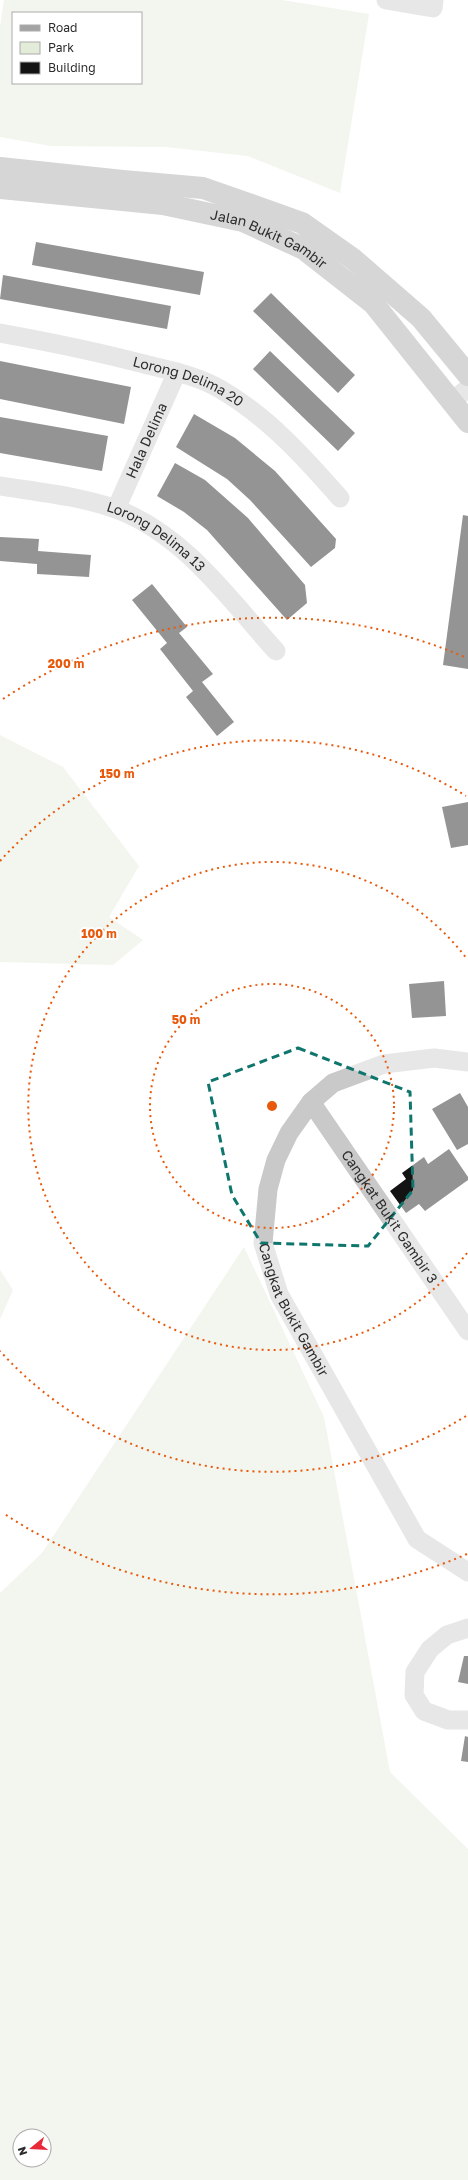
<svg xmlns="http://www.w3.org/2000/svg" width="468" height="2180" viewBox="0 0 468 2180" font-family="'Golos Text',sans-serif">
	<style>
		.green { fill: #e3ebd9; fill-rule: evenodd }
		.building { fill: #131313 }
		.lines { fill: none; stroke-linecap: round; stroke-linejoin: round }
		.minor { stroke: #c9c9c9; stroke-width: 19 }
		.major { stroke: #a4a4a4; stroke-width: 22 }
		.marked { fill: none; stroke: #0f766e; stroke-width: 3; stroke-dasharray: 8 5; stroke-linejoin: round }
		.ring { fill: none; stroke: #e8590c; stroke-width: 2; stroke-dasharray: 2 4 }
		.labels { text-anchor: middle; stroke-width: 4; stroke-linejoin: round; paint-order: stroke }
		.street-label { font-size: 14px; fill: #2c2c2c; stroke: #fff }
		.centre { fill: #e8590c; stroke: #fff; stroke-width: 2 }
		.ring-label { font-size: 12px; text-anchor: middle; font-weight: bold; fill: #e8590c; stroke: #fff; stroke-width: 4; stroke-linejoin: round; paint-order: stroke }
	</style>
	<rect width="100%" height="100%" fill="#fff"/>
	<!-- green -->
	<path class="green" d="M4,0H282L369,14L340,193L248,156L166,147L51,146L0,137V27ZM13,13H141V83H13Z
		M0,735L63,767L139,866L109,917L143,940L113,965L0,962Z
		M244,1247L324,1417L390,1772L468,1849V2180H0V1593L42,1553ZM20,2136H44V2160H20Z
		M0,1270L13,1290L0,1319Z"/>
	<!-- building -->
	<path class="building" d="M36,242L204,272L200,295L32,265Z
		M3,275L171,306L167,329L0,299Z
		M271,293L355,375L338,393L253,311Z
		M270,351L355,433L338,451L253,369Z
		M0,361L131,387L124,424L0,399Z
		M194,414L235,438L275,471L336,539L335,548L311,567L250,500L227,479L176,447Z
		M0,417L108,436L102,471L0,453Z
		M175,463L205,480L248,518L305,585L307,603L287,620L207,530L184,512L157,496Z
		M463,515L468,516V669L443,665Z
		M0,537L39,539L38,551L91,555L89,577L37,574V564L0,561Z
		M152,584L187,627L179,633L213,674L202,682L234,722L217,736L186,697L193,691L160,649L167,643L132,600Z
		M468,802V845L451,848L442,807Z
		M444,981L446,1016L412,1018L409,984Z
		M460,1093L468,1107V1144L457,1150L432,1109Z
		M449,1149L468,1177V1180L425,1211L419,1204L406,1213L390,1191L406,1179L402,1173L424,1157L428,1164Z
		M464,1656H468V1684L458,1682Z
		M465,1736L468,1737V1762L461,1761Z"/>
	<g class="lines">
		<!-- minor -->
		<g class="minor">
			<path d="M386,0L433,8L434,0"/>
			<path id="s1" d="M0,333C50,342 99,352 148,365C172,371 198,376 220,389C267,416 304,457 340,498"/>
			<path d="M451,402L468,388"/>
			<path id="s2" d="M0,486C38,492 79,496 116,509C184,534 229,599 276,651"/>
			<path id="s3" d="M116,509L177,372"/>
			<path id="s4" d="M468,1062L434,1058L384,1064L333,1083L311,1102L289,1133L276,1160L268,1189L263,1243L279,1294L417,1539L468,1572"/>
			<path id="s5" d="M311,1102L468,1331"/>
			<path d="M468,1628L447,1635L430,1649L415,1672L414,1695L424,1711L448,1720H468"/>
		</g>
		<!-- major -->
		<g class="major">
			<path d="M0,168L123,181L203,188L302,223L353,259L421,318L468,375"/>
			<path id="s6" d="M0,188L163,204L243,221L304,249L373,303L468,422"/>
		</g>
	</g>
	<!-- marked area -->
	<path d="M0 0H468V2180H0ZM298,1048L410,1092L413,1190L368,1246L261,1243L232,1195L208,1082Z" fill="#fff" fill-opacity=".55" fill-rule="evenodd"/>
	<path class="marked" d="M298,1048L410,1092L413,1190L368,1246L261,1243L232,1195L208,1082Z"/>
	<!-- distance rings -->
	<g class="ring">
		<circle cx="272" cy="1106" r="122"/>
		<path d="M467 1253A244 244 0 1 1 467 959"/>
		<path d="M466 1416A366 366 0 0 1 0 1351M0 861A366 366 0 0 1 466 796"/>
		<path d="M467 1554A488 488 0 0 1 3 1513M3 699A488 488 0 0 1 467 658"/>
	</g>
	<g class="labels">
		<!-- street labels -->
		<g class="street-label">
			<text dy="5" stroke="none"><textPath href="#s6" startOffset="276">Jalan Bukit Gambir</textPath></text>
			<text dy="5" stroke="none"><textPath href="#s1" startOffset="195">Lorong Delima 20</textPath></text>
			<text dy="5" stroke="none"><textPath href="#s3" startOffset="75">Hala Delima</textPath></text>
			<text dy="5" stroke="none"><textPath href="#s2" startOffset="167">Lorong Delima 13</textPath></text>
			<text dy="5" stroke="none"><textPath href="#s5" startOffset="139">Cangkat Bukit Gambir 3</textPath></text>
			<text dy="5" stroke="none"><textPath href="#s4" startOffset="394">Cangkat Bukit Gambir</textPath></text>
		</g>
	</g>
	<circle cx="272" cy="1106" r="6" class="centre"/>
	<g class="ring-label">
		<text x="66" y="668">200 m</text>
		<text x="117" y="778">150 m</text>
		<text x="99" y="938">100 m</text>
		<text x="186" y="1024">50 m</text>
	</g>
	<!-- legend -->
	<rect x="12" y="12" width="130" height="72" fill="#ffffff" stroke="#ababab"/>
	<rect x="20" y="25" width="20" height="6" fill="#a4a4a4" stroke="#ababab"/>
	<text x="48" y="32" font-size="12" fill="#2c2c2c">Road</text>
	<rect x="20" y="42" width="20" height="12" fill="#e3ebd9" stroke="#ababab"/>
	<text x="48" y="52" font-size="12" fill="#2c2c2c">Park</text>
	<rect x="20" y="62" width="20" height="12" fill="#131313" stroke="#ababab"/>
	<text x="48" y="72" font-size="12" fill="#2c2c2c">Building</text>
	<!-- north arrow -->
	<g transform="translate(32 2148) rotate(252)"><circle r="19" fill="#ffffff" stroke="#ababab"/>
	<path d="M0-3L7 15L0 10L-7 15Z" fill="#e9293a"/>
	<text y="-6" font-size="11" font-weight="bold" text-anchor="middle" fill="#2c2c2c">N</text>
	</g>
</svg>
